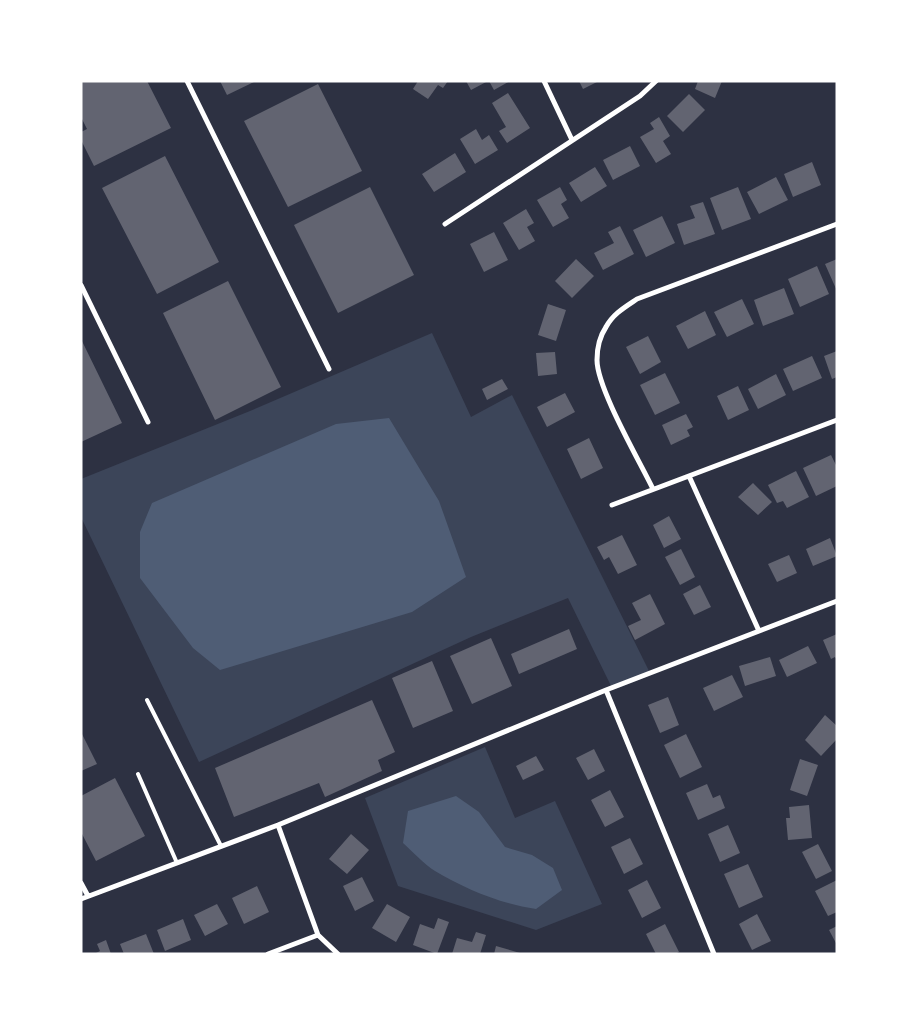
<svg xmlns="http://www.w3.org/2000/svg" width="918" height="1035" viewBox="0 0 918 1035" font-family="'Nunito Sans',sans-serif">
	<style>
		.green { fill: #3c4559 }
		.water { fill: #4f5d75 }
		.building { fill: #626471 }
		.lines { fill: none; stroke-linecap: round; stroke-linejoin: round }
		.service { stroke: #fff; stroke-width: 4 }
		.minor { stroke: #fff; stroke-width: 5 }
	</style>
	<rect width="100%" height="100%" fill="#2d3142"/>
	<!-- green -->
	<path class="green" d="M432,333L471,417L512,395L651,675L613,690L568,598L471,637L199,762L81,517V479L250,411Z
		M485,747L515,818L555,801L602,904L536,930L398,886L365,798Z"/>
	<!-- water -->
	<path class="water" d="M389,418L439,501L466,577L412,612L220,670L193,648L140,578V532L152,503L336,424Z
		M456,796L479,812L505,847L532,855L553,868L562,890L536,909C501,904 465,889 435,871C424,864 413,852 403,843L408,811Z"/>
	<!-- building -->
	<path class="building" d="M81,81H147L171,128L94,166L81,140V132L87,129L81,117Z
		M220,81H256L227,95Z
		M418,81H448L443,88L438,85L428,99L413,89Z
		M466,81H488L471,90Z
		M489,81H510L494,90Z
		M579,81H599L583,89Z
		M698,81H722L715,98L695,89Z
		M318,84L362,171L288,207L244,121Z
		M508,93L530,128L507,143L499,131L506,127L492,103Z
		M689,94L705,110L683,132L667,116Z
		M659,117L670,136L663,141L671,154L656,163L640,137L654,129L650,123Z
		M476,129L482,140L489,135L498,150L475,164L460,139Z
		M630,146L640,166L613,180L603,160Z
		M455,153L466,172L434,192L422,174Z
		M165,156L219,262L157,294L102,188Z
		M812,162L821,185L793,197L784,174Z
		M595,167L607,186L581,202L569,183Z
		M776,177L788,200L759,214L747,192Z
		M370,187L414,275L338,313L294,225Z
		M560,187L567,200L561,204L569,218L553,227L537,200Z
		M738,187L751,219L722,230L710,198Z
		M703,202L715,234L684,245L677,224L695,218L690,206Z
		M526,209L534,223L527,227L535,241L519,250L503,223Z
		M662,216L675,243L646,257L633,230Z
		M620,226L634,254L603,270L594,253L614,243L608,232Z
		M494,232L508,260L484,272L470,244Z
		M576,259L594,276L572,298L555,281Z
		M837,259V291L825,264Z
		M817,266L829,294L800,307L788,279Z
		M228,281L281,387L215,420L163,313Z
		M784,288L794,314L763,326L754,300Z
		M742,299L754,324L727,337L714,312Z
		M548,304L566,310L556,341L538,335Z
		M705,311L716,335L688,349L676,326Z
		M648,336L661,362L640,374L626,347Z
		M81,339L122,423L81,442Z
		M837,351V377L832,379L824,356Z
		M555,352L557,374L538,376L536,353Z
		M812,356L822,378L793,391L783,369Z
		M665,373L680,403L655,415L640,385Z
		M776,374L786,395L758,409L748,389Z
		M502,379L508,389L487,400L482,389Z
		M738,386L749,410L728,420L717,396Z
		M565,393L575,412L547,427L537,407Z
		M686,414L693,427L687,430L690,436L671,445L662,425Z
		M589,438L603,468L581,479L567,449Z
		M831,455L837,467V486L816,496L803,468Z
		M796,471L809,497L787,508L783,501L777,503L768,485Z
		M753,483L772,502L758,515L738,497Z
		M669,516L681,539L664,548L653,525Z
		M622,535L637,565L618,574L609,557L604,560L597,547Z
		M830,538L837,556L813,566L806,549Z
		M681,549L695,577L680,585L665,557Z
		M789,555L797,573L777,582L768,564Z
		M700,585L711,607L694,615L683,594Z
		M650,594L665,624L635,640L628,626L641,620L632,603Z
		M569,629L577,649L519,674L511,654Z
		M837,634V660L835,657L831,659L823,640Z
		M491,638L512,686L472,704L450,656Z
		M808,646L817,663L787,677L779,660Z
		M770,657L776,676L745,686L739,666Z
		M432,661L453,711L413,728L392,678Z
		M732,675L743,697L714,711L703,688Z
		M668,697L679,725L660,733L648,705Z
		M372,700L395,752L378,760L382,771L325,797L319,783L234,817L215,768Z
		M825,715L837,726V739L821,756L805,740Z
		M81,732L97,764L81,771Z
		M686,734L702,767L680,778L664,745Z
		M594,749L605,771L588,780L576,758Z
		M536,756L544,770L523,780L516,766Z
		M800,759L818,765L807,796L790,790Z
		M115,778L145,836L96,861L81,832V796Z
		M707,784L713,798L720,795L725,808L698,820L686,793Z
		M610,790L624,817L605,827L591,800Z
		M809,805L812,838L788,840L786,818H790L789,807Z
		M728,825L740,853L720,862L708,834Z
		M351,834L369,850L347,874L329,859Z
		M630,838L643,864L624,874L611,847Z
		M818,844L832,871L816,879L802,852Z
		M748,864L763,897L739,908L724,874Z
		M362,877L374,901L355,911L343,886Z
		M647,880L661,908L642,918L628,890Z
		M837,880V912L828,916L815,891Z
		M257,886L269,912L244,924L232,898Z
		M217,904L228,924L205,936L194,915Z
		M387,904L410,917L396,942L372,928Z
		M757,914L771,941L752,950L739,924Z
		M438,918L449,922L437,954L413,945L420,924L434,929Z
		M183,919L191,940L165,951L157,930Z
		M665,924L679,952L675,954H656L646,934Z
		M837,926V945L829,930Z
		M476,932L486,935L480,954H452L457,938L472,942Z
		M146,934L154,954H124L120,944Z
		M106,940L111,954H94L100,951L97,944Z
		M496,946L520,953V954H494Z"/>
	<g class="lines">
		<!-- service -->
		<path class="service" d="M147,700L221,846
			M138,774L177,863"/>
		<!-- minor -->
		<path class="minor" d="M187,81L329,369
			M544,81L572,140
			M445,224L640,96L656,81
			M81,285L148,422
			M689,476L759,631
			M653,489C639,460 597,388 597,360C597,348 600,336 606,327C613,314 625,307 637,299L837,224
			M612,505L837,420
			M606,690L714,954
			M278,825L318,935L338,954
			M81,883L88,896
			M81,899L278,825L606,690L837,601
			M268,954L318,935"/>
	</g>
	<!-- border -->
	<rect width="918" height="1035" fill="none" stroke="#ffffff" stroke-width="165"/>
</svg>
